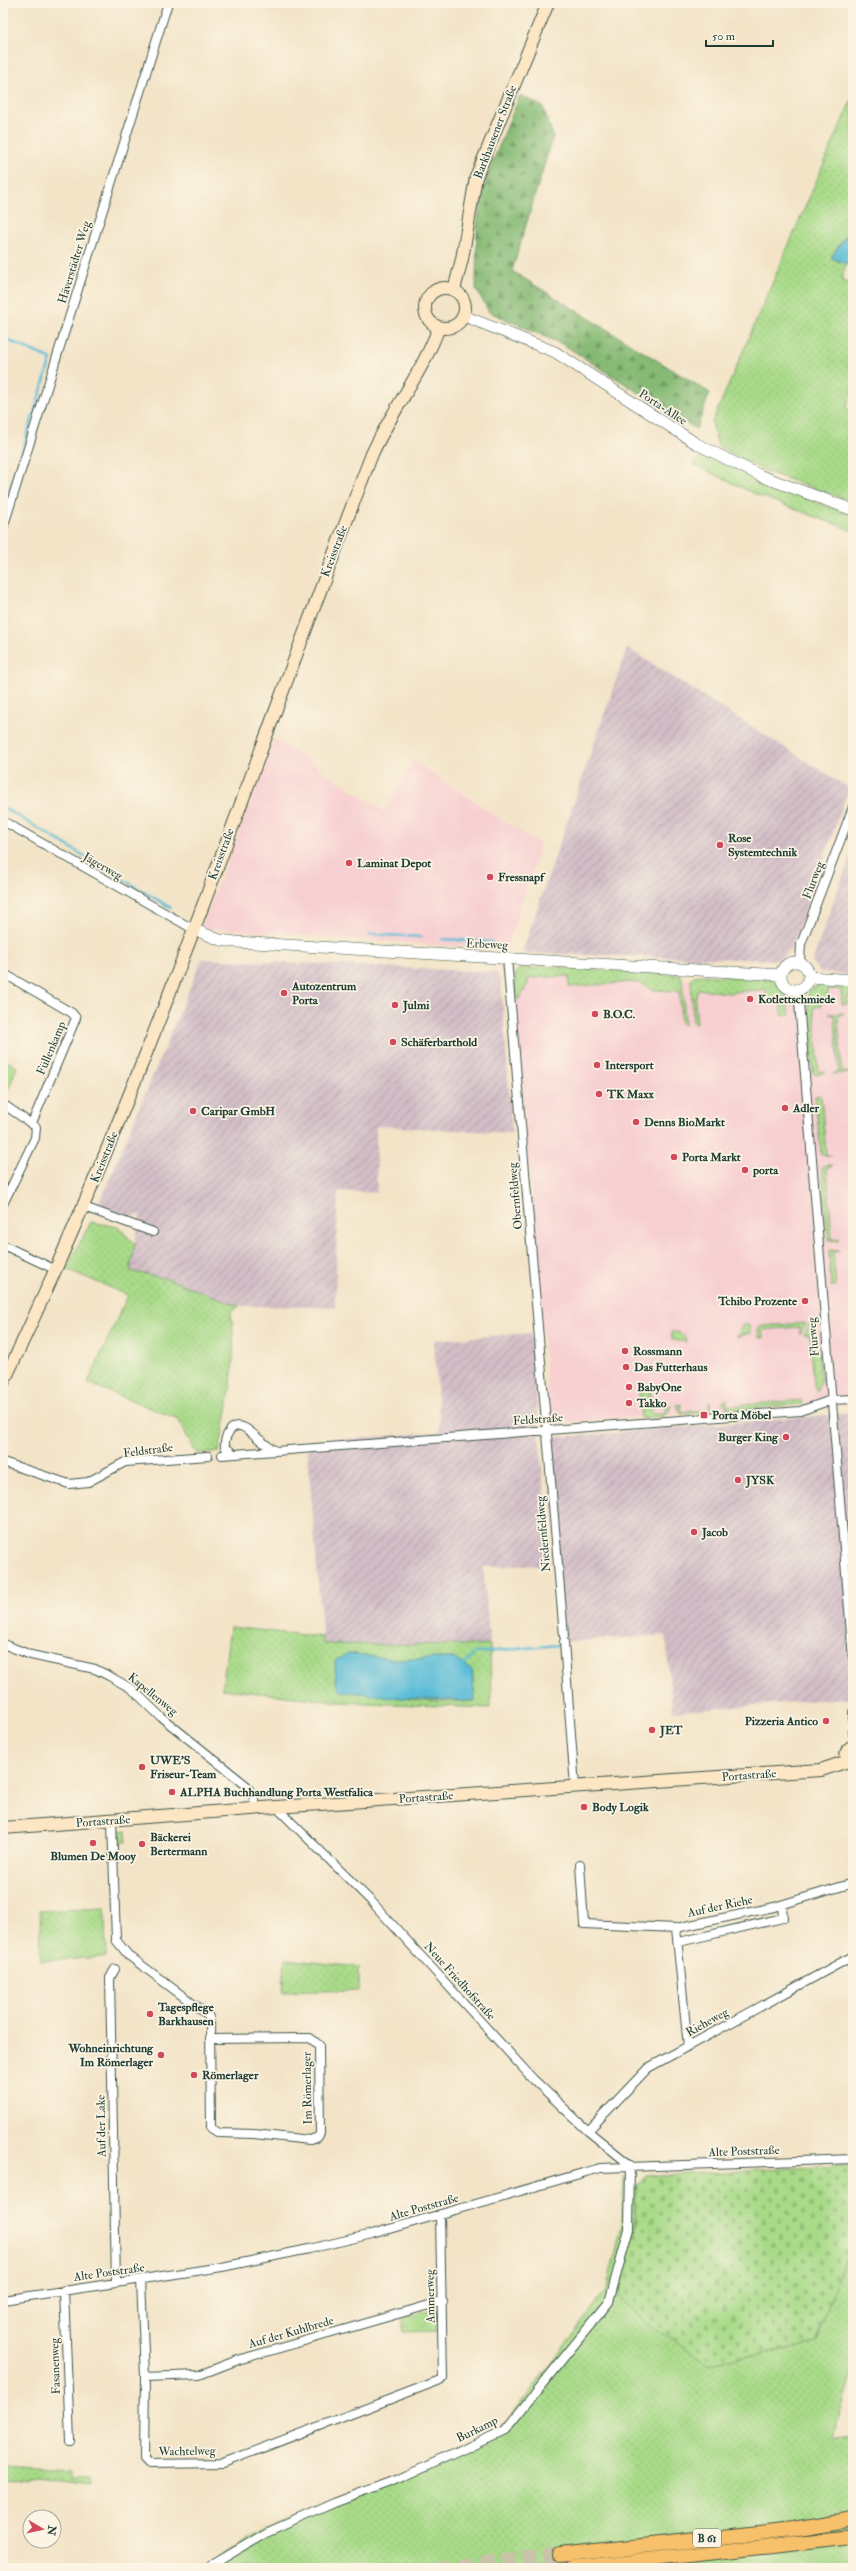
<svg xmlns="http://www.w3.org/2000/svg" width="856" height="2571" viewBox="0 0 856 2571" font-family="'IM FELL Double Pica',serif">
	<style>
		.built { fill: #f7cfd1 }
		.industrial { fill: url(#industrial-furrows) }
		.grass { fill: url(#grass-dots); stroke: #648c5e; fill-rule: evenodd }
		.forest { fill: url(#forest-firs); stroke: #527c54 }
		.cemetery { fill: url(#cemetery-stones); stroke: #648c5e }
		.park { fill: url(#park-crowns); stroke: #648c5e }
		.water { fill: #58bcd7; stroke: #3c7c86 }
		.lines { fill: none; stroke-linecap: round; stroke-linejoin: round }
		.stream { stroke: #58bcd7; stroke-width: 2.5 }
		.trunk-tunnel { stroke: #c9c3aa; stroke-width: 14; stroke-dasharray: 14 7; stroke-linecap: butt }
		.minor-casing { stroke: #3f564a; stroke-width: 10 }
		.tertiary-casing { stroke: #3f564a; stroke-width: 12 }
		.secondary-casing { stroke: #3f564a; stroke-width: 14 }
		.trunk-casing { stroke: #3f564a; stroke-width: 16 }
		.minor { stroke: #fff; stroke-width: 8 }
		.tertiary { stroke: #fff; stroke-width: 11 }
		.secondary { stroke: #fce6c4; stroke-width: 12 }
		.trunk { stroke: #f7c06b; stroke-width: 14 }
		.poi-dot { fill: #d1495b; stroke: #fcf5e5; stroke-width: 1.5 }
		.labels { text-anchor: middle; stroke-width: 3.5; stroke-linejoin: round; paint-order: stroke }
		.shield { fill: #fcf5e5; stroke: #617469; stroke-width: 1 }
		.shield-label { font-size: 11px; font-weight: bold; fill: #1f3d34 }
		.street-label { font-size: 12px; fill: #1f3d34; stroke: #fcf5e5 }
		.poi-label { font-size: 12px; font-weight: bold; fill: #1f3d34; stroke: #fcf5e5; text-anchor: start }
	</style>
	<defs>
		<pattern id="industrial-furrows" width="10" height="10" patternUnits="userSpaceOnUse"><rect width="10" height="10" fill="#d2bdc6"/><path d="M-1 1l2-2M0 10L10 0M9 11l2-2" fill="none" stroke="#aa9ba2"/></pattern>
		<pattern id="grass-dots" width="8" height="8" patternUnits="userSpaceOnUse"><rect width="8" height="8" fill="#a8da88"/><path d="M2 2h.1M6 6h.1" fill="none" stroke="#90bc76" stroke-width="1.8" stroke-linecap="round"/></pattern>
		<pattern id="forest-firs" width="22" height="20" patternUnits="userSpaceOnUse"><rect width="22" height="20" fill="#86ba74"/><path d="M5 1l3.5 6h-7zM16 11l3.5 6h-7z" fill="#6d9860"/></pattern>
		<pattern id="cemetery-stones" width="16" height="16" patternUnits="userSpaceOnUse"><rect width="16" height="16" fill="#a8da88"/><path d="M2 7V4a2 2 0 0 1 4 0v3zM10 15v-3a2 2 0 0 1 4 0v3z" fill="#90bc76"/></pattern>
		<pattern id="park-crowns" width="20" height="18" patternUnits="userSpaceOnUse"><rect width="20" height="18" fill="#a8da88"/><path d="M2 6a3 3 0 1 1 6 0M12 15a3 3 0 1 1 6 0" fill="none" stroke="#90bc76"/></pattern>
	</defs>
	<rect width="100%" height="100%" fill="#fcf5e5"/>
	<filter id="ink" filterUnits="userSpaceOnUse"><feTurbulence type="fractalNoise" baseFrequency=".025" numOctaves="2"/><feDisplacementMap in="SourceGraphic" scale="8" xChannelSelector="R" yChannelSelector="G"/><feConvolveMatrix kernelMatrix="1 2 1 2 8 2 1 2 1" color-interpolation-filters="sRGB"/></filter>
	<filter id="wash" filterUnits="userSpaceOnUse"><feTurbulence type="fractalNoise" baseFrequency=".012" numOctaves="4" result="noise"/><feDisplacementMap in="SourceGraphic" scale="16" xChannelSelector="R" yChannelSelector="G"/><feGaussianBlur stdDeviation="0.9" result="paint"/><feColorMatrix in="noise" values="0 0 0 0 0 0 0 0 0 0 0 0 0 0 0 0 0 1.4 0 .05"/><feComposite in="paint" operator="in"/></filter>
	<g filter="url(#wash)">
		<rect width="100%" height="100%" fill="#f3e4c7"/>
		<!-- built -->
		<path class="built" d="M275,739L385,812L413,761L540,845L506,950L201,928Z
			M569,976L570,987L633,982L643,984L652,990L679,991L681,1023L684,1025L682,979L691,980L693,1022L696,1024L695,1001L698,989L728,993L766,989L780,1000L786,1017L790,1015L787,1005L810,1004V1035L813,1073L817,1075L825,1071L819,1072L814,1006L827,989L841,990L846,997L853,996V1400L550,1424L515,998L519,999L528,984V978Z"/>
		<!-- industrial -->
		<path class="industrial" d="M627,648L849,788L791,949L779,960L522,953Z
			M853,848V975L820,972L812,962Z
			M202,959L493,972L498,975L501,982L512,1133L376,1126L377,1193L338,1191L335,1307L239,1306L168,1279L130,1271L140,1215L125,1217L106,1210L100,1201Z
			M531,1333L550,1565L483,1567L490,1645L323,1644L307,1442L440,1432L434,1340Z
			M853,1413V1699L845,1698L672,1712L666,1635L564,1642L548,1438Z"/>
		<!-- grass -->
		<path class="grass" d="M853,96V225L831,257L846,264L841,280L853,284V388L846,408L853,411V502L765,471L718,446L712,423Z
			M709,455L755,479L853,516V531L755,494L693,464L695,460Z
			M541,966L680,975L682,979L685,1023L684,1025L681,1023L679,991L652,990L643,984L633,982L569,987V976L528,978V984L519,999L515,998V973L521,968L534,969Z
			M701,975L771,980C781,986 788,993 792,1004L787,1005L790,1015L783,1016L780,1000L767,999L766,989L728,993L698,989L695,1001L697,1023H693L691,980L694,976Z
			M823,983L853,985V996L846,997L847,1004H842L841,990L828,989V998L821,999V1006L814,1007L819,1072H826L817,1075L813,1073L808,1012L810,1004H806L808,994L812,988Z
			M844,1013L838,1016L842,1071L849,1073L833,1074L839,1071L835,1019V1016L829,1014Z
			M821,1095L826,1154L832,1156L821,1155L815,1096Z
			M825,1165H833L827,1168L832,1239L839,1238V1241L828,1240L822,1167Z
			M91,1222L118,1227L135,1244L130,1271L168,1279L239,1306L231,1313C238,1358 228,1407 219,1452L196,1453L178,1419L88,1383L128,1295L66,1269Z
			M831,1250L840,1251L833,1252L836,1286H831L829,1252Z
			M806,1323L800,1335L799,1327L762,1330L763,1338H759L758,1329L760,1326Z
			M809,1324H816L821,1380L817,1391L814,1386L810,1335H804Z
			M743,1325H749L750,1333L737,1337Z
			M678,1331L685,1336L686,1342L672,1340L671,1332Z
			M650,1390L652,1414H665V1406L671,1405C668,1420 654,1417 641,1418L639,1392Z
			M727,1399V1406L801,1400L802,1404L730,1410L722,1402Z
			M709,1402H712L709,1413L681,1414L677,1405L681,1404L682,1412L706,1410H709Z
			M230,1627L322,1637L323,1644L490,1645L491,1708L342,1702L222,1689ZM348,1653L392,1659L454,1658L472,1670L475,1701C429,1703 379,1698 336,1683L335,1662Z
			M126,1830L127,1842H120V1831Z
			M105,1908L106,1957L41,1961L40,1911Z
			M285,1959L359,1967V1990L283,1992Z
			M624,2176L636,2187L635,2229L618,2296L708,2364L816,2343L853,2238V2337L848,2352L853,2351V2369L833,2438L853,2436V2568H202L265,2531L500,2432L606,2290L622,2226Z
			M3,2467L71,2471V2478H90L91,2485L38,2478L3,2484Z"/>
		<!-- forest -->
		<path class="forest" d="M520,95L543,107L553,136L512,271L710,393L696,429L564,345L489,312L476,289L477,222L486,178Z"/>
		<!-- cemetery -->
		<path class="cemetery" d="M853,2165V2238L816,2343L708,2364L641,2319L618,2296L635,2229L636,2187L646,2176Z"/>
		<!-- park -->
		<path class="park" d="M3,1059L17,1067L7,1093L3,1091Z
			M433,2310L436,2312L437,2331L403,2332V2317Z"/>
		<!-- water -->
		<path class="water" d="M853,225V266L831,258Z
			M348,1653L392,1659L454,1658L472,1670L475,1701L401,1698L341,1691L336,1683L335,1661Z"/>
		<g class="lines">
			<!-- stream -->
			<path class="stream" d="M3,338L51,359L3,512
				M3,807L171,908
				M370,934L422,937
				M442,939L493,942
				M463,1666L475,1653L558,1645"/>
		</g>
	</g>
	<g filter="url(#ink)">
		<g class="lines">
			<!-- trunk-tunnel -->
			<path class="trunk-tunnel" d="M439,2568L560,2555"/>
			<defs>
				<path id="minor" d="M3,528L168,3
					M3,821L193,929
					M507,958L564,1636
					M800,962L801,944L853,807
					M3,973L72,1013L76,1018L32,1123
					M798,990L853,1658
					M3,1104L36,1127L35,1138L3,1204
					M84,1207L153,1232
					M3,1245L54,1269
					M234,1454L225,1447C224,1437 232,1420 245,1428C256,1435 264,1445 276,1451
					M222,1455L800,1411L831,1400L853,1399
					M3,1462L69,1484L88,1482L125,1462L208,1456
					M564,1642L575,1787
					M3,1644L31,1655L95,1669L109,1676L132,1689L161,1717L247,1786L254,1798L255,1809
					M853,1712V1734
					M276,1807L371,1901L533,2079L588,2131L630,2165
					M112,1821L116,1940L128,1955L208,2015L210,2020L211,2128L219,2133L254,2134L310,2140L318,2137L320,2133L319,2045L310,2038L210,2039
					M580,1865L584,1924L676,1928
					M679,1942L783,1918L782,1905
					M115,1969L110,1978L116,2283
					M688,2047L676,1928L774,1907L853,1883
					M588,2131L648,2068L853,1956
					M141,2279L145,2377L144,2459L149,2464L223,2463L443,2379L440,2214
					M64,2290L70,2441
					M3,2300L222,2267L309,2249L372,2234L600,2168L853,2159
					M145,2377L199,2375L238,2360L443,2301
					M207,2568L266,2533L334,2503L403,2477L505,2430L609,2302L629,2229L630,2165"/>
				<path id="tertiary" d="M464,316L555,352L697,444L761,476L853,510
					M193,929L220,940L236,942L781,975
					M781 976a14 14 0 1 1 28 0a14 14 0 1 1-28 0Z
					M810,977L853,980"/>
				<path id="secondary" d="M425 308a20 20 0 1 1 40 0a20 20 0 1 1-40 0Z
					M454,290L462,259L476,177L548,3
					M3,1383C148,1082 252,764 372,454C392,410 423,372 439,327
					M853,1764C844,1759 844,1750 853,1746
					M3,1828L276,1807L821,1770L848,1761"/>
				<path id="trunk" d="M560,2555L793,2529L853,2519
					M572,2568L853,2537"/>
			</defs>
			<!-- minor casing -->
			<use href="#minor" class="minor-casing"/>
			<!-- tertiary casing -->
			<use href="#tertiary" class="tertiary-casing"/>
			<!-- secondary casing -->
			<use href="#secondary" class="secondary-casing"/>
			<!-- trunk casing -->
			<use href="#trunk" class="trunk-casing"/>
			<!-- minor -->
			<use href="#minor" class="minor"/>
			<!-- tertiary -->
			<use href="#tertiary" class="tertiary"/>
			<!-- secondary -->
			<use href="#secondary" class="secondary"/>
			<!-- trunk -->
			<use href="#trunk" class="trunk"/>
		</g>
	</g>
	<!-- markers -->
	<g class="poi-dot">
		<circle cx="720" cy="845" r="4"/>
		<circle cx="349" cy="863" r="4"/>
		<circle cx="490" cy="877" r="4"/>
		<circle cx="284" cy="993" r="4"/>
		<circle cx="750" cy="999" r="4"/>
		<circle cx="395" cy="1005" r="4"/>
		<circle cx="595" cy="1014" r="4"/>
		<circle cx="393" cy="1042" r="4"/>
		<circle cx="597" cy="1065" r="4"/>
		<circle cx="599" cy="1094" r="4"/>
		<circle cx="785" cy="1108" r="4"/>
		<circle cx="193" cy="1111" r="4"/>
		<circle cx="636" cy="1122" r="4"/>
		<circle cx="674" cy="1157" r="4"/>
		<circle cx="745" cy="1170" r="4"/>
		<circle cx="805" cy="1301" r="4"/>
		<circle cx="625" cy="1351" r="4"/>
		<circle cx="626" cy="1367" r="4"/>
		<circle cx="629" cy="1387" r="4"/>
		<circle cx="629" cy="1403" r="4"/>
		<rect x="700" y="1411" width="8" height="8" rx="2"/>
		<circle cx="786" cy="1437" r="4"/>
		<circle cx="738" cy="1480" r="4"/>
		<circle cx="694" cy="1532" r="4"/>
		<circle cx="826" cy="1721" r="4"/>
		<circle cx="652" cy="1730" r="4"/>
		<circle cx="142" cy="1767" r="4"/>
		<circle cx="172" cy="1792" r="4"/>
		<circle cx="584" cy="1807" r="4"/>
		<circle cx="93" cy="1843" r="4"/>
		<circle cx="142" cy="1844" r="4"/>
		<circle cx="150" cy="2014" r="4"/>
		<circle cx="161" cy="2055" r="4"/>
		<circle cx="194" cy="2075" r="4"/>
	</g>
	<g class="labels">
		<!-- shield labels -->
		<rect class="shield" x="693" y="2529" width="28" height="18" rx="3"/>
		<g class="shield-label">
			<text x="707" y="2542">B 61</text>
		</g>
		<!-- street labels -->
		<g class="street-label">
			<text transform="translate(495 132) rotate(-69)" y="4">Barkhausener Straße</text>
			<text transform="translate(74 262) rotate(-73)" y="4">Häverstädter Weg</text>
			<text transform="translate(663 407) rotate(33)" y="4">Porta-Allee</text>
			<text transform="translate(334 551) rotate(-69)" y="4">Kreisstraße</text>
			<text transform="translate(221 854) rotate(-70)" y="4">Kreisstraße</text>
			<text transform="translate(103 866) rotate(30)" y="4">Jägerweg</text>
			<text transform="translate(813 880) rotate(-69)" y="4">Flurweg</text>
			<text transform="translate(487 944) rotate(3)" y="4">Erbeweg</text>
			<text transform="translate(51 1048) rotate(-67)" y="4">Füllenkamp</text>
			<text transform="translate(104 1157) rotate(-68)" y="4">Kreisstraße</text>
			<text transform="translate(515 1196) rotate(-95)" y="4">Obernfeldweg</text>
			<text transform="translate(813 1337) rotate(-95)" y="4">Flurweg</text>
			<text transform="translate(538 1419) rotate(-4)" y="4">Feldstraße</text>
			<text transform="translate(148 1450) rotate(-7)" y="4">Feldstraße</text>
			<text transform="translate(543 1534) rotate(-95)" y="4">Niedernfeldweg</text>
			<text transform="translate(153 1694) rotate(39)" y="4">Kapellenweg</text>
			<text transform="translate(749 1775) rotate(-4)" y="4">Portastraße</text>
			<text transform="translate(426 1797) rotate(-4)" y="4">Portastraße</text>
			<text transform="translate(103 1821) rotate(-4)" y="4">Portastraße</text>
			<text transform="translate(720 1906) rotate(-12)" y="4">Auf der Riehe</text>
			<text transform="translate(460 1981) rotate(48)" y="4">Neue Friedhofstraße</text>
			<text transform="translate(707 2022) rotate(-29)" y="4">Rieheweg</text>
			<text transform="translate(307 2088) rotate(-91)" y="4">Im Römerlager</text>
			<text transform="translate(101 2126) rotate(-91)" y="4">Auf der Lake</text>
			<text transform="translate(744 2151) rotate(-2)" y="4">Alte Poststraße</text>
			<text transform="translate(424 2207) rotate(-16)" y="4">Alte Poststraße</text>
			<text transform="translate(109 2272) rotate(-8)" y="4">Alte Poststraße</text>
			<text transform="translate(430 2296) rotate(-91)" y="4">Ammerweg</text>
			<text transform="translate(291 2332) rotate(-16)" y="4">Auf der Kuhlbrede</text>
			<text transform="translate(55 2366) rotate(-92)" y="4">Fasanenweg</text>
			<text transform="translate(477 2429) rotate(-26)" y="4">Burkamp</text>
			<text transform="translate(187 2451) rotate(-1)" y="4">Wachtelweg</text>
		</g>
		<!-- poi labels -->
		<g class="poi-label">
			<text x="728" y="842">Rose<tspan x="728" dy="14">Systemtechnik</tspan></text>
			<text x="357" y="867">Laminat Depot</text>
			<text x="498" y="881">Fressnapf</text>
			<text x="292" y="990">Autozentrum<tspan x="292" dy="14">Porta</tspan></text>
			<text x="758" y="1003">Kotlettschmiede</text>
			<text x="403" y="1009">Julmi</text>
			<text x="603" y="1018">B.O.C.</text>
			<text x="401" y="1046">Schäferbarthold</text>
			<text x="605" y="1069">Intersport</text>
			<text x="607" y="1098">TK Maxx</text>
			<text x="793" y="1112">Adler</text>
			<text x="201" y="1115">Caripar GmbH</text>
			<text x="644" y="1126">Denns BioMarkt</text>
			<text x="682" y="1161">Porta Markt</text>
			<text x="753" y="1174">porta</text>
			<text x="797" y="1305" text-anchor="end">Tchibo Prozente</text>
			<text x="633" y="1355">Rossmann</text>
			<text x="634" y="1371">Das Futterhaus</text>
			<text x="637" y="1391">BabyOne</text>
			<text x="637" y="1407">Takko</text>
			<text x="712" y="1419">Porta Möbel</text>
			<text x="778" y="1441" text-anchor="end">Burger King</text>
			<text x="746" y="1484">JYSK</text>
			<text x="702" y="1536">Jacob</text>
			<text x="818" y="1725" text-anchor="end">Pizzeria Antico</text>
			<text x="660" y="1734">JET</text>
			<text x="150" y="1764">UWE'S<tspan x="150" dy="14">Friseur-Team</tspan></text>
			<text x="180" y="1796">ALPHA Buchhandlung Porta Westfalica</text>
			<text x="592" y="1811">Body Logik</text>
			<text x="150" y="1841">Bäckerei<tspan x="150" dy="14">Bertermann</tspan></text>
			<text x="93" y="1860" text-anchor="middle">Blumen De Mooy</text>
			<text x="158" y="2011">Tagespflege<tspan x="158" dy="14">Barkhausen</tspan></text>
			<text x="153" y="2052" text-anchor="end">Wohneinrichtung<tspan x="153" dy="14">Im Römerlager</tspan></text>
			<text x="202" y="2079">Römerlager</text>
		</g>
	</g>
	<!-- margin -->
	<rect width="856" height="2571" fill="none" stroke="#fcf5e5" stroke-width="16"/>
	<!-- north arrow -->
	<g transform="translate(42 2529) rotate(99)"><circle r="19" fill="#fcf5e5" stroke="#a4ab9e"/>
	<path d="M0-3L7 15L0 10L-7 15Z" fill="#d1495b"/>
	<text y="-6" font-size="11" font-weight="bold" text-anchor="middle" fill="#1f3d34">N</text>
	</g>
	<!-- scale -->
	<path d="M706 40v6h67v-6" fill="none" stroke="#1f3d34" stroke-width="2"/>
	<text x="712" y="40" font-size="12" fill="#1f3d34" stroke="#fcf5e5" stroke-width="3" paint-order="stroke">50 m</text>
</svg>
